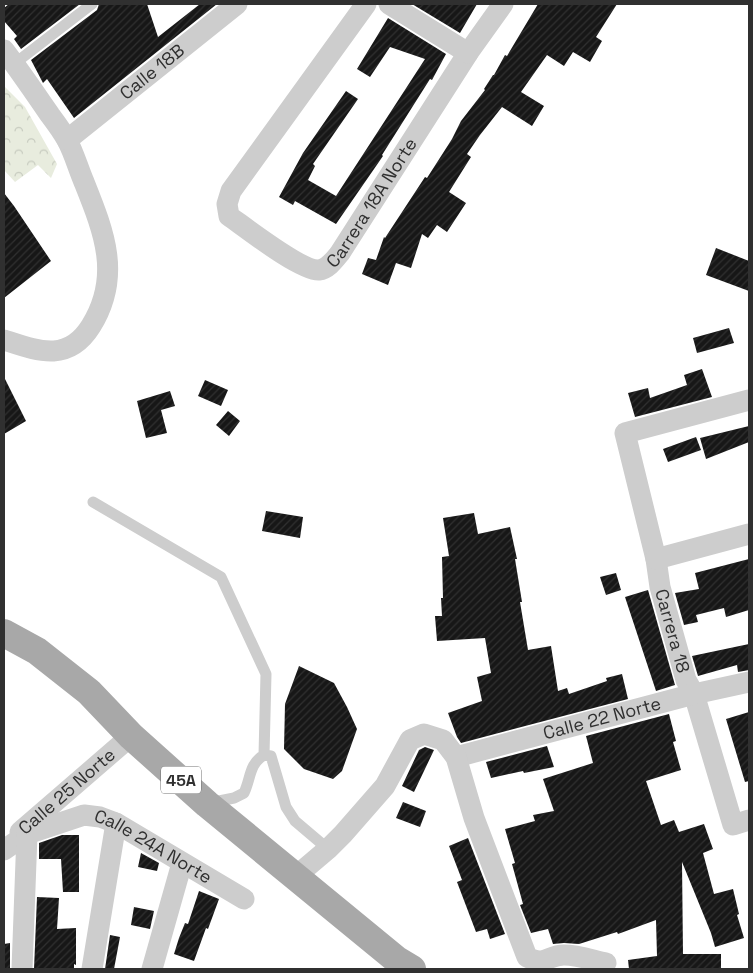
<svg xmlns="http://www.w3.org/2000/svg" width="753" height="973" viewBox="0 0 753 973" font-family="'Space Grotesk',sans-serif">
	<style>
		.forest { fill: url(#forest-crowns) }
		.building { fill: url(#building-hatch) }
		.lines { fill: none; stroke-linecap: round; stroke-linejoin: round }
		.service { stroke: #cdcdcd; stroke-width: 11 }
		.minor { stroke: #cdcdcd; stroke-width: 21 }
		.primary { stroke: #a8a8a8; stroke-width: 28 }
		.labels { text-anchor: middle; stroke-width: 5; stroke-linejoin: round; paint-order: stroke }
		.shield { fill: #fff; stroke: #6e6e6e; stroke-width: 1 }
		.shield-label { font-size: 16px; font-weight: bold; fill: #303030 }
		.street-label { font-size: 18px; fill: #303030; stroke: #fff }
	</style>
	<defs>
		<pattern id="forest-crowns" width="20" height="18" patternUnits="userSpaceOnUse" patternTransform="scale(1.25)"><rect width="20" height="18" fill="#e8ecde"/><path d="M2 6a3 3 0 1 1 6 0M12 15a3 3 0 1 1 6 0" fill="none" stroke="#c7cbbf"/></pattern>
		<pattern id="building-hatch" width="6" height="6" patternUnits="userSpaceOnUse" patternTransform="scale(1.25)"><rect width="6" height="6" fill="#171717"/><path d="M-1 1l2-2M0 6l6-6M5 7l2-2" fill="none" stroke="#303030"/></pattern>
	</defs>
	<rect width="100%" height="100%" fill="#fff"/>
	<!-- forest -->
	<path class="forest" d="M4,86L25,107L57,164L51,178L38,165L15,182L4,170Z"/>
	<!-- building -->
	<path class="building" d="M9,4H80L21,49L14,39L17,36L4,21V8Z
		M99,4H147L158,37L200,4H217L74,118L47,79L43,83L31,60L97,10Z
		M412,4H477L460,33Z
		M538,4H617L596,37L602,41L590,62L573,52L564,66L547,55L521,92L544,106L532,126L502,107L480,135L467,154L471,157L449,192L466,203L447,232L437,225L428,238L422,234L411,268L396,263L388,285L362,274L368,258L376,260L384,237L385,238L425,177L427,178L452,139L461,121L485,90L484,89L493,75H494L505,55L507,56Z
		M388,18L446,54L432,80L430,79L382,155L383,156L336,224L295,201L293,205L279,197L303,153L346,91L358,99L313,164L315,166L308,180L336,196L425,59L390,47L370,77L357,69Z
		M4,193L14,206L51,261L4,298Z
		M716,248L749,261V291L706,275Z
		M729,328L734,343L697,353L693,338Z
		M702,369L712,397L635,417L628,393L648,388L650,398L687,385L684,375Z
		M4,377L26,421L4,434Z
		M205,380L228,390L221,406L198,396Z
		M170,391L175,406L161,410L167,433L146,438L137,401Z
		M228,411L240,421L229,436L216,425Z
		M749,426V442L706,459L700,438Z
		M696,437L701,450L668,462L663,449Z
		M266,511L303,517L300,538L262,531Z
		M474,513L478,534L510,527L517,559H515L522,602H520L528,650L551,646L558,691L567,688L569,694L607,681L606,678L622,674L628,699L461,743L457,737L448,713L482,701L477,677L491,673L485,638L437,641L435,616H442L441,598H443L442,557L449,556L443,518Z
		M749,559V610L726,617L724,608L696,615L698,622L684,625L675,593L699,589L695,573Z
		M616,573L621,590L606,595L600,577Z
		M648,590L675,685L656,691L625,597Z
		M749,644V670L738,672L737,665L698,676L692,656Z
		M299,666L334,683L347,707L357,729L342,771L333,779L304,769L284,749L285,704Z
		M749,712V781L745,782L726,719Z
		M669,714L676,741L673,742L681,770L646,781L661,825L674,820L679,832L704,824L713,849L703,853L714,894L733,889L739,914L737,915L744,938L715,947L711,933L682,862L683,954H721V969H629L628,960L657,956L656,920L618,934L617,932L579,944L564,943L553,944L548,929L531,933L520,905L523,904L512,864L515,863L505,829L535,821L533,815L554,811L543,779L593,763L586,736Z
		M547,746L554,767L524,773L523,771L491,778L486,762Z
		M425,747L434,750L414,792L402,786L419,750Z
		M403,802L426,811L420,827L396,818Z
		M62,835H79V892H63L61,859H39V843Z
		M468,838L505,934L490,939L487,929L476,932L457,882L462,880L449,846Z
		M141,853L159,863L157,871L138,867Z
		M199,891L219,899L208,929L206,928L194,961L174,954L179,938L185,923L188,924Z
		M37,897L59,898L57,929L76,928V965L74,964V969H34Z
		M134,907L154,911L150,929L131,925Z
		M110,935L120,937L114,969H105Z
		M10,943V969H4V944Z"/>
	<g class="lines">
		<!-- service -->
		<path class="service" d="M14,64L92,4
			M93,502L221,577L266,674L264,755
			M209,803L234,798L244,793C251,778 249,764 264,755L271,756L286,807L295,821L328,849"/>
		<!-- minor -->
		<g class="minor">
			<path id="s1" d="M366,4L231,191L227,204L229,216C246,228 301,271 319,270C328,269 335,259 340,253L468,53L503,4"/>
			<path d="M389,4L468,53"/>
			<path d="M4,50C20,71 35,93 50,115C56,123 62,131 67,140C74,153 78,168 84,182C104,232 122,276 91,326C68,363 38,351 4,340"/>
			<path id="s2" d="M67,140L237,4"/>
			<path id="s3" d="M749,400L625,433L656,559L660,587L686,680L694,694L733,825L749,820"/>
			<path d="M656,559L749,534"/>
			<path id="s4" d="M456,757L694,694L749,682"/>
			<path id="s5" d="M20,832L131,736"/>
			<path id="s6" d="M4,850L27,834L84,815L100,817L116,823L244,899"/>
			<path d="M295,877L328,849L343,834L385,786L410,740L424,734L443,740L456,757L474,818L527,957C546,967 547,955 564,955C578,955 592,960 606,963"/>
			<path d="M22,969L27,834"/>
			<path d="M92,969L116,823"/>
			<path d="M152,969L182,863"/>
		</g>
		<!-- primary -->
		<path class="primary" d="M4,633L37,651L89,692L131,736L207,804L397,960L412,969"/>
	</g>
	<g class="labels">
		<!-- shield labels -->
		<rect class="shield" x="161" y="766.5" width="40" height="27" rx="4"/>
		<g class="shield-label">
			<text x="181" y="786">45A</text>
		</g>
		<!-- street labels -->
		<g class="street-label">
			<text dy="6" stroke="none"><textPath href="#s2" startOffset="109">Calle 18B</textPath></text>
			<text dy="6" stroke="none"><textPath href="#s1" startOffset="449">Carrera 18A Norte</textPath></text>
			<text dy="6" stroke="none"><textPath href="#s3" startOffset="332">Carrera 18</textPath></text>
			<text dy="6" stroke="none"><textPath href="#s4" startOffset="151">Calle 22 Norte</textPath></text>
			<text dy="6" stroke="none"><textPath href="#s5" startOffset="62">Calle 25 Norte</textPath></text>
			<text dy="6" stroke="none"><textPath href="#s6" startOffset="165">Calle 24A Norte</textPath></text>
		</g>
	</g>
	<!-- border -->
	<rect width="753" height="973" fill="none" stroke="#303030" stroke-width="10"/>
</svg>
